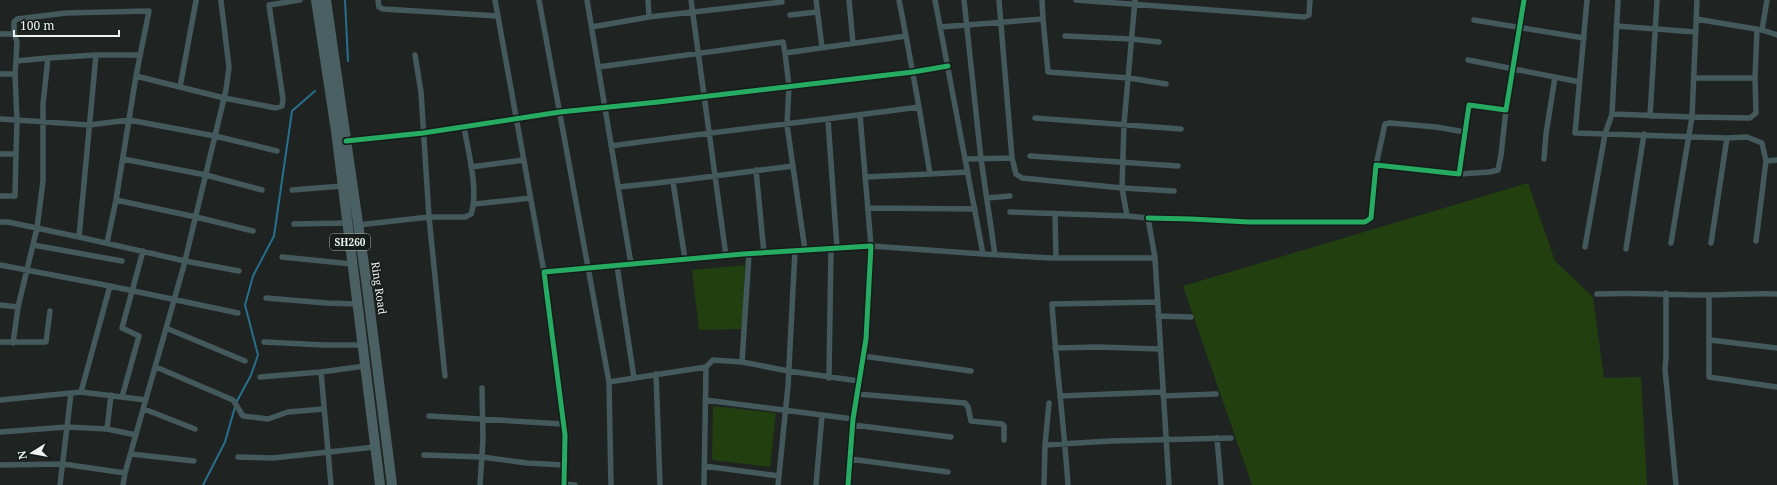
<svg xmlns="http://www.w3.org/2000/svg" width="1777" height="485" viewBox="0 0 1777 485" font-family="'Noto Serif',serif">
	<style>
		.green { fill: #213f0f }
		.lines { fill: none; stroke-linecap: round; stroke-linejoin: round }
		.stream { stroke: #276f8d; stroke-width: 2 }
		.street { stroke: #44595c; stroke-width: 5.5 }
		.highway { stroke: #4a6063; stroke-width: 10 }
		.cycleway-casing { stroke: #151c1a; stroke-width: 8 }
		.cycleway { stroke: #26ab63; stroke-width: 5 }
		.labels { text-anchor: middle; stroke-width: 3; stroke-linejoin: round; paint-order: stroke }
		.shield { fill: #151c1a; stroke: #aeb2b1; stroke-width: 1 }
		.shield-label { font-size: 10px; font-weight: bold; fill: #eff3f2 }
		.street-label { font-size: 11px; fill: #eff3f2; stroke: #151c1a }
	</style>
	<rect width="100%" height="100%" fill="#1f2423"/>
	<!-- green -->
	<path class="green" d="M1528,183L1555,261L1593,297L1604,378L1641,377L1647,485H1252L1183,286Z
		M745,265L743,329L699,330L692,270Z
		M713,406L776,413L770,467L712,460Z"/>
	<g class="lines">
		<!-- stream -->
		<path class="stream" d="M345,0L348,61
			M236,403L251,375L258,355L245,305L253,276L274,236L292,111L315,91
			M203,485L225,442L235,407"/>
		<!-- street -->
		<path class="street" d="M378,0L379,7L383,9L498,16
			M495,0L544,272
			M539,0L609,382L611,485
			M587,0L631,264
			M648,0L649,17L782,2
			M691,0L726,256
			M816,0L822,47
			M849,0L853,43
			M964,0L981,159L995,255
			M999,0L1012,158L1016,174L1022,178L1122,188L1174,191
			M1076,0L1304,17L1309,15L1310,0
			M1135,0L1124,124L1122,188L1127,216L1148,218L1155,258L1169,485
			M1587,0L1575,133L1727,138
			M1618,0L1612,114L1692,117L1697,0
			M1767,0L1762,30L1777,35
			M790,15L817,12
			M1043,19L1048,72L1129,78L1166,84
			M1696,19L1762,30
			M1474,20L1584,38
			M1616,26L1696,32
			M592,27L649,17
			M940,27L1043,19L1042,0
			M0,34H14V22L17,19L66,13L149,11L136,76
			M14,34L17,42L16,61
			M1065,36L1132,39L1159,42
			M96,55H140
			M415,55L421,92L429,217L445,376
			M1468,60L1580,82
			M598,67L783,42L785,53
			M0,74H15
			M1755,78L1757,29
			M180,87L196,1
			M919,107L930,174L968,172
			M860,115L871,246L983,254L935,0
			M1650,116L1657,0
			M1035,118L1181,129
			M0,119L17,120L15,74L16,61L48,58L43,104V181L37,228L18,307L0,305
			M828,120L837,248
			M346,141L423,133L560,112L658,102L913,72L948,66
			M611,146C713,132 816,121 919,107L906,36
			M0,154H16L15,196H0
			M16,154L17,120L89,125L129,120L215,136L277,151
			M1030,156L1178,166
			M123,159L206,175L262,190
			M966,159L1012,158
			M1544,159L1546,134L1555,77
			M1376,165L1385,124L1390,123L1436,127L1465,132
			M471,167L524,160
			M756,170L764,253
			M1459,174L1490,172L1498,170L1501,155L1506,110
			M865,177L930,174
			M673,182L685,259
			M618,187C676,182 735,173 793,166
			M292,190L342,186
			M987,198L1010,196
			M116,200L196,217L253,231
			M475,204L531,198
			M868,208L975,209
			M1010,212L1127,216
			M1055,214L1056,258
			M1148,218L1191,219L1249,222H1365L1371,218L1376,165L1459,174L1469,105L1506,110L1524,0
			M0,222H8L79,237L96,55L48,58
			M294,224L347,223
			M358,225L429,217H465L471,214C479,192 468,150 464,127
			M79,237L185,261L239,271
			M1756,241L1766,161
			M107,243L116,200L136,76L224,98L276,108L282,106L283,99L269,5L300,0
			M1671,243L1692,117L1750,118L1756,113L1755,78H1694
			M1711,243L1727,138L1747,137L1762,143L1766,161L1777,160
			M33,245L122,261
			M1585,247L1605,134L1612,114
			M1626,249L1644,134
			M805,250L787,125L789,86L785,53L906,36L899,0
			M983,254L1051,258H1155
			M282,257L352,264
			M0,265L110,286L81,392L71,393
			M617,266L634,378
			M110,286L238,313
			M1666,293V358L1665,369L1676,485
			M1597,294C1635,292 1672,295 1710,295C1732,295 1755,293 1777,294
			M1709,295V377L1777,387
			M266,298L326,303L357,304
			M1158,316L1191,317
			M166,328L245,361
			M1710,340L1777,348
			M0,342H46L50,311
			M264,342L324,345H362
			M13,343L18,307
			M1055,348L1098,347L1160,349
			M863,356L971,371
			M742,362L788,371L859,381
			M156,367L233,400L243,416L268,419L288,412L324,409
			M321,372L365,366
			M656,374L660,485
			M260,377L321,372L331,485
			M829,378L831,249
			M609,382L706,367L713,360L742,362L749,254
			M81,392L146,400
			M857,394L965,403L968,407L971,421L1002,424L1004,426V440
			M1060,396L1162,392
			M1163,396L1216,394
			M122,397L139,336L122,328L143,251
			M0,400L71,393L67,427L0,432
			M705,400L822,415L816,485
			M144,409L195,429
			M822,415L853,419
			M429,416L563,424
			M853,425L951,437
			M107,429L111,395
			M1217,438L1221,485
			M1045,445L1110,441L1231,438
			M131,454L194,461
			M424,455L482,457L527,463L564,465
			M238,457L273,458L375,447
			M850,459L948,472
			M0,465L63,464L125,473
			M704,466L779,476
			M564,484L575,485
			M60,485L67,427L107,429L136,435
			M123,485L125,473L184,265L226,90L229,67L221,1
			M480,485L483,439L482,388
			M564,485L565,435L544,272L743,254L871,246L866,339L853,419L848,485
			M704,485L706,367
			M778,485L788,386L795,251
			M1044,485L1045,445L1049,403
			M1068,485C1064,424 1056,365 1052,304L1158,302"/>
		<!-- highway -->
		<path class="highway" d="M316,0L336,131L380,485
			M326,0L366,279L392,485"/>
		<defs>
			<path id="cycleway" d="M346,141L423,133L560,112L658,102L913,72L948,66
				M1148,218L1191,219L1249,222H1365L1371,218L1376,165L1459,174L1469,105L1506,110L1524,0
				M564,485L565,435L544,272L743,254L871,246L866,339L853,419L848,485"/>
		</defs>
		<!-- cycleway casing -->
		<use href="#cycleway" class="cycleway-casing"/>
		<!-- cycleway -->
		<use href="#cycleway" class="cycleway"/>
	</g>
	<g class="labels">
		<!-- shield labels -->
		<rect class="shield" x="330" y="234" width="40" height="16" rx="3"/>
		<g class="shield-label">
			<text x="350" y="246">SH260</text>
		</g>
		<!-- street labels -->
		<g class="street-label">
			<text transform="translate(379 288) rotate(82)" y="4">Ring Road</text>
		</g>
	</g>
	<!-- north arrow -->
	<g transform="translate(32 453) rotate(259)" stroke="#151c1a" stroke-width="3" paint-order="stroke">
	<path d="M0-3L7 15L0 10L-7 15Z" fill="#eff3f2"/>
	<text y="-6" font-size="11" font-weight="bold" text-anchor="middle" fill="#eff3f2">N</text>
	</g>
	<!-- scale -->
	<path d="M14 30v6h105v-6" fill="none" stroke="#eff3f2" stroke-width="2"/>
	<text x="20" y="30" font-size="12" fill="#eff3f2" stroke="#151c1a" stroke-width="3" paint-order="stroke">100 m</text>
</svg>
